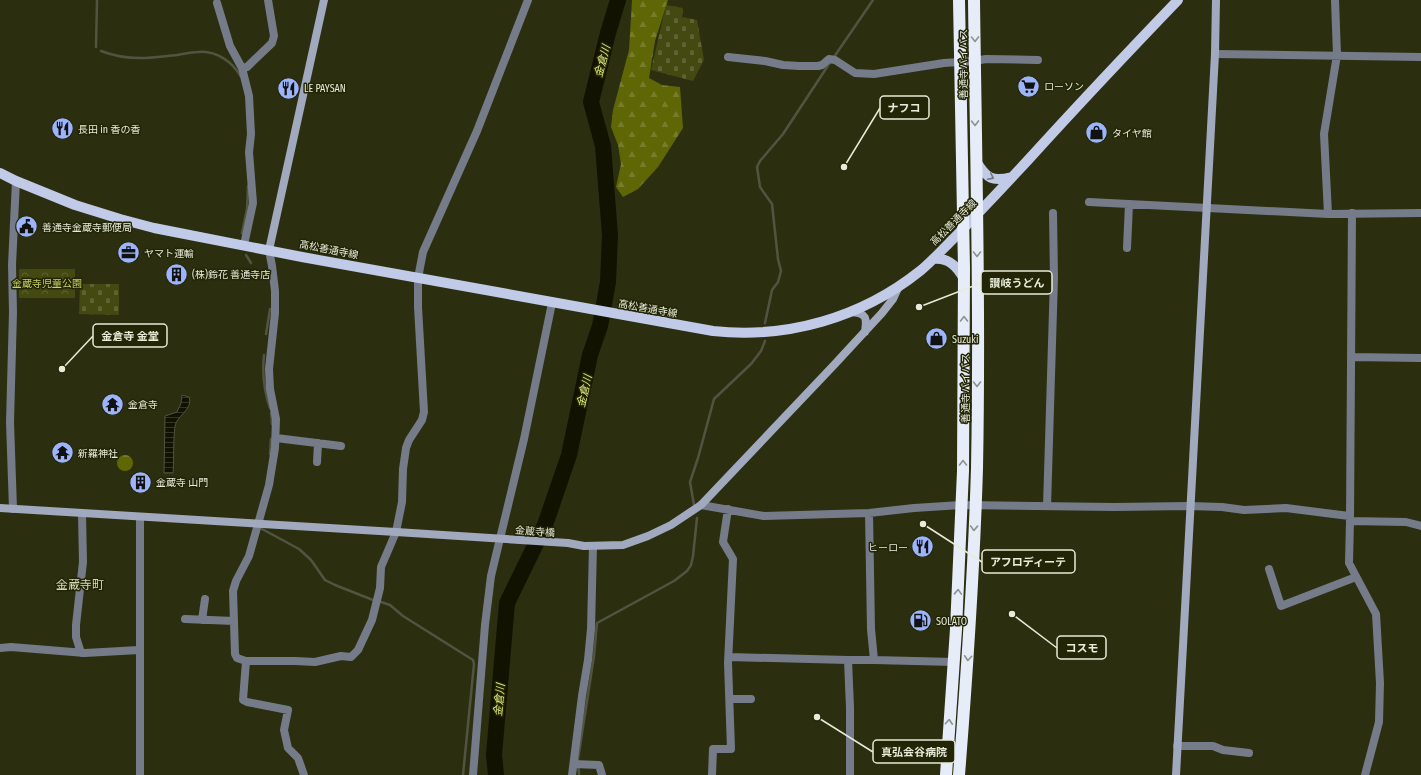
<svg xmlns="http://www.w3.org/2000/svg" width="1421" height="775" viewBox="0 0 1421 775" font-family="'Fira Sans Condensed','Noto Sans JP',sans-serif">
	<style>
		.forest { fill: url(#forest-firs) }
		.cemetery { fill: url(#cemetery-stones) }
		.park { fill: url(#park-crowns) }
		.water { fill: url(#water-rules); stroke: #515441 }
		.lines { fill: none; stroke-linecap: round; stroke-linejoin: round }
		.stream { stroke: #515441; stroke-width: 2.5 }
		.river { stroke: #111300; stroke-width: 16 }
		.street { stroke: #767b89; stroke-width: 8 }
		.secondary { stroke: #a1a9bf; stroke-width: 8 }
		.primary { stroke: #c1cbe8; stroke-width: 10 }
		.highway { stroke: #e7ecf9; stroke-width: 12 }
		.oneway { stroke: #8e928c }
		.oneway2 { stroke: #727877 }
		.labels { text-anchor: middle; stroke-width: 3; stroke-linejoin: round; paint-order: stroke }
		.street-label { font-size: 10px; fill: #e7ebd8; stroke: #222506 }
		.poi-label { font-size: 10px; fill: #e7ebd8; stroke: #222506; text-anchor: start }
		.park-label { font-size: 10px; fill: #c7d362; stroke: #222506 }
		.water-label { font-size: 11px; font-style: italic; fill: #deeb7a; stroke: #222506 }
		.quarter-label { font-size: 12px; fill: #d4dab5; stroke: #222506 }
		.leader { fill: none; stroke: #e7ebd8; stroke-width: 1.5 }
		.callout-dot { fill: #e7ebd8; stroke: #222506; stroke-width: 1.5 }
		.callout { fill: #222506; stroke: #e7ebd8; stroke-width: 1.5 }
		.callout-label { font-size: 11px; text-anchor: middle; font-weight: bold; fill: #e7ebd8 }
	</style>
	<defs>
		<pattern id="forest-firs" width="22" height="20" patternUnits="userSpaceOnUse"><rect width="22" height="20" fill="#5f6606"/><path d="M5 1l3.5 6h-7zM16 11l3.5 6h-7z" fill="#767c2a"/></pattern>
		<pattern id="cemetery-stones" width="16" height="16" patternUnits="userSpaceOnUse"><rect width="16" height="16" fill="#434911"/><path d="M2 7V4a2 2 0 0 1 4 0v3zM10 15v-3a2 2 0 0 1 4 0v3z" fill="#5e6333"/></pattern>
		<pattern id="park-crowns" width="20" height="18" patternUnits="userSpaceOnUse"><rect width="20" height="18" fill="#434911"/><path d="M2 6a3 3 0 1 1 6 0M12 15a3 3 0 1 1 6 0" fill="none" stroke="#5e6333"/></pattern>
		<pattern id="water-rules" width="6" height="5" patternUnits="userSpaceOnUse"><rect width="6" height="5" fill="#111300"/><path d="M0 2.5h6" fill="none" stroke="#343624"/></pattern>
	</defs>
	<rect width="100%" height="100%" fill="#2b2f10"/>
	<!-- forest -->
	<path class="forest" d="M632,0H668L655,41L649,78L662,85L680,87L683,128L658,167L638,189L623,197L616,187L621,164L618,145L611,127L613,110L629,50Z
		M117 463a8 8 0 1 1 16 0a8 8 0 1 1-16 0Z"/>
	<!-- cemetery -->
	<path class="cemetery" d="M666,5L683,8L682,17L697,20L704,60L693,81L651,70Z
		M80,284H119V315L79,314Z"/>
	<!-- park -->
	<path class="park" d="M19,269H75V298H19Z"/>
	<!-- water -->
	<path class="water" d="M182,395L189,397C193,408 180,414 176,423C173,428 174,465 173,473H164L165,416L177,412L181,403Z"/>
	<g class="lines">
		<!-- stream -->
		<path class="stream" d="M96,47L97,0
			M101,51C114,56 127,58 140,58C153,58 165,56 177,55C184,54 191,52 198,52C216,50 233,62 241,77
			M834,57L873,0
			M242,233L247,209L248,186
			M246,255L251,263
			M765,323L772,290L778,282L781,271L778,259L772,204L760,187L757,167L760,161L783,134L831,61
			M266,334L270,309
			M264,355C262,373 264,391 270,408
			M271,413L272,424
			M270,454L271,439
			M694,505L690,482L698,458L714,399L751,364L761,351L765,341
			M262,529L299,549L311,560L325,580L335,585L373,600
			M381,602L390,605L403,616L473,660L474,664L463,775
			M579,775L578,759L594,656L597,623L674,581L687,571L691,565L693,556L697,518"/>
		<!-- river -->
		<path class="river" d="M496,775L494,755L507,603L545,525L569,455L590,355L600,326L608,282L610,235L603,146L591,102L608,33L618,0"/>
		<!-- street -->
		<path class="street" d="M217,3L230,46L242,68L249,96L251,134L249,152L253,203L244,245
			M1215,54L1421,57
			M728,57L765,61L783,65L799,66H818L822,65L829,59L835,60L855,73L874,74L944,63L975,61L986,59L1038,60
			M242,68L247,67L272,43L274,36L268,0
			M1089,202L1328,214L1421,213
			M1352,213L1350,521L1349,563L1376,614L1380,683L1379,722L1365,775
			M1328,214L1324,134L1337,55L1335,0
			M1127,248L1129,204
			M269,250L272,266L275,291V313L269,369L270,389L276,419L275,448L269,485L249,556L236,581L233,591L235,654L237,658L246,661L243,700L247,702L288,710L284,730L288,748L298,758L304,775
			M1351,357L1421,358
			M276,438L341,446
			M317,462L318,443
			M701,505L764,516L869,513L914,508L961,505L1114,507L1189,506L1222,507L1244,510L1286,508L1349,516L1350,521
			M1047,506L1054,278L1053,213
			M13,509L10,422L13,312L12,265L16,181
			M140,517V775
			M1350,521L1406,522L1421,526
			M1269,569L1281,606L1356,577
			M185,619L234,621
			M202,620L205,599
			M0,648L11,647L85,653L139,650
			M81,653L76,637V625L83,562L82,514
			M729,657L848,660
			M874,660L954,662
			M246,661H295L315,662L341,656L351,657L358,650L372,620L380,588L381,567L396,532L402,502L403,469L406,448L409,440L422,420L424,412L418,307V278L423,252L477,131L528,0
			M730,699H751
			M1177,746H1213L1223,750L1249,753
			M574,764L599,765L602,775
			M473,775L485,625L491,576L524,439L552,303
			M572,775L582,696L588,660L591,629L593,546
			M712,775L713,749H731L728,663L733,559L723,542L728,509
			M850,775V708L848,660H874L871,629L869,513"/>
		<!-- secondary -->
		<path class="secondary" d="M269,250L324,0
			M851,312C867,313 867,318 865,332
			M0,508L396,532L568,543L584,546L623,545L648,536L671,525L701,505L834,365L882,313L893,299L899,286
			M1176,775L1215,54L1216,0"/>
		<!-- primary -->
		<path class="primary" d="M976,161C987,179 992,182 1012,177
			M0,173L16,181L75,205L120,219L154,228L302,257L713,331C787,339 861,318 920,271C930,263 940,252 950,242C977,215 1003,187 1029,159C1078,105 1128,52 1178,0
			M933,259C948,257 957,266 964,279"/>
		<!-- highway -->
		<path class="highway" d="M946,775L956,629L963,471L964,268L959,0
			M959,775C967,673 974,570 977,468C980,312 976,156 974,0"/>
	</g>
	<!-- one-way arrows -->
	<defs><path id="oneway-chevron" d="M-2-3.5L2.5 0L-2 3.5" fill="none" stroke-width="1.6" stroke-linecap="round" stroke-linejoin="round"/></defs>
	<g class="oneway">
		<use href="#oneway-chevron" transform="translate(975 39) rotate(89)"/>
		<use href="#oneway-chevron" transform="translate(975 123) rotate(89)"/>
		<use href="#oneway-chevron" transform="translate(977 254) rotate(90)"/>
		<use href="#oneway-chevron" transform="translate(964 319) rotate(-90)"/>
		<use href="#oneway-chevron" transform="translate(977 384) rotate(90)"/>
		<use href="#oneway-chevron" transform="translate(963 463) rotate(-90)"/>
		<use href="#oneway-chevron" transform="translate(974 528) rotate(92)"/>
		<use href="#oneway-chevron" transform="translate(958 592) rotate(-88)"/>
		<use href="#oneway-chevron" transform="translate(968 658) rotate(94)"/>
		<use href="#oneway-chevron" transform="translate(949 722) rotate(-86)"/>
	</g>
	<use class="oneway2" href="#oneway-chevron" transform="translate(991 177) rotate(26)"/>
	<!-- icons -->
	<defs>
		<symbol id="supermarket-disc" viewBox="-11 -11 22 22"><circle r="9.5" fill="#9cb4fd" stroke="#222506"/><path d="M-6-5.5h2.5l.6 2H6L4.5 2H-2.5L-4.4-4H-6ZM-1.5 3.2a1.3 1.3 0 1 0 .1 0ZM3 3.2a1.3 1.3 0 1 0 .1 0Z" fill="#111"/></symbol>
		<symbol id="restaurant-disc" viewBox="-11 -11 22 22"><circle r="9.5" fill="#9cb4fd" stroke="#222506"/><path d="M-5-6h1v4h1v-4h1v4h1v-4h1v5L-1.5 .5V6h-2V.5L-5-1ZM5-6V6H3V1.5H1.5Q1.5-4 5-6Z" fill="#111"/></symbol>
		<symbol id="shop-disc" viewBox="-11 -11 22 22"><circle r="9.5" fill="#9cb4fd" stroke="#222506"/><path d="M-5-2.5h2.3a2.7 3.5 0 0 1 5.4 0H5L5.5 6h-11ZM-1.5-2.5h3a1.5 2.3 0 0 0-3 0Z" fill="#111"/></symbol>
		<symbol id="civic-disc" viewBox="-11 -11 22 22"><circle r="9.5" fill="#9cb4fd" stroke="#222506"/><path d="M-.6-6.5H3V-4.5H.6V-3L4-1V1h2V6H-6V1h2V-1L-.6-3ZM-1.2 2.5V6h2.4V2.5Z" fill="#111"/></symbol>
		<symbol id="office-disc" viewBox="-11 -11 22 22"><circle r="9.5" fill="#9cb4fd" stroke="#222506"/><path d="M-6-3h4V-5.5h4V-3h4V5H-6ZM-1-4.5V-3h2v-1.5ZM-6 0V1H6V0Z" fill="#111"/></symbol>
		<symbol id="building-disc" viewBox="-11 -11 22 22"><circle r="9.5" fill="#9cb4fd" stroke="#222506"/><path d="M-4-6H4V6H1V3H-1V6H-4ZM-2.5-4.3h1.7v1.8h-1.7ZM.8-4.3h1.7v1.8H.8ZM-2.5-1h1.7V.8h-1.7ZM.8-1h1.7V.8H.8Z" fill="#111"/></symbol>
		<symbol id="temple-disc" viewBox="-11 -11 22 22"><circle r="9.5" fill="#9cb4fd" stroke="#222506"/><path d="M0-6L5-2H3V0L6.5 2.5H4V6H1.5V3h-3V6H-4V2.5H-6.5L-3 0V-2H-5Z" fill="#111"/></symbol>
		<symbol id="fuel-disc" viewBox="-11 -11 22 22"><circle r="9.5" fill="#9cb4fd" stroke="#222506"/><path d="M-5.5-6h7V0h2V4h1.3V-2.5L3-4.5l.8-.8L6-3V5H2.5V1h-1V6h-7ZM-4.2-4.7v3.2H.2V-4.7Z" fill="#111"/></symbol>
	</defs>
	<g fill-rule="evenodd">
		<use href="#supermarket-disc" x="1016" y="74" width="25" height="25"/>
		<use href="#restaurant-disc" x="276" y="76" width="25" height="25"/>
		<use href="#restaurant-disc" x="50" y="116" width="25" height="25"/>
		<use href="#shop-disc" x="1084" y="120" width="25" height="25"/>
		<use href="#civic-disc" x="14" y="214" width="25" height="25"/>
		<use href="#office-disc" x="116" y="240" width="25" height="25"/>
		<use href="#building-disc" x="164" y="262" width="25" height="25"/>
		<use href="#shop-disc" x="924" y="326" width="25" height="25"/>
		<use href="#temple-disc" x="100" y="392" width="25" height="25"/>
		<use href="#temple-disc" x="50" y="440" width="25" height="25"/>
		<use href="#building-disc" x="128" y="470" width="25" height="25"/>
		<use href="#restaurant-disc" x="910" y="534" width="25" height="25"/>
		<use href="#fuel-disc" x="908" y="608" width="25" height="25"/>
	</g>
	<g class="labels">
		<!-- street labels -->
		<g class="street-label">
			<text transform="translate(963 64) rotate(-90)" y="4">善通寺バイパス</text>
			<text transform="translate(953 222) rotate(-45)" y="4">高松善通寺線</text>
			<text transform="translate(329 249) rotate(11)" y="4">高松善通寺線</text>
			<text transform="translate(648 308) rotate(10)" y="4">高松善通寺線</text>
			<text transform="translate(965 388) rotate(-90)" y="4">善通寺バイパス</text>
			<text transform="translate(535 531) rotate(4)" y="4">金蔵寺橋</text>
		</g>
		<!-- poi labels -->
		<g class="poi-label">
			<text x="1044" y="90">ローソン</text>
			<text x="304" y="92">LE PAYSAN</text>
			<text x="78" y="133">長田 in 香の香</text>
			<text x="1112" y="137">タイヤ館</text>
			<text x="42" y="231">善通寺金蔵寺郵便局</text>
			<text x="144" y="257">ヤマト運輸</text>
			<text x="192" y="278">(株)鈴花 善通寺店</text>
			<text x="952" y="343">Suzuki</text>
			<text x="128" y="408">金倉寺</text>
			<text x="78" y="457">新羅神社</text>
			<text x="156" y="486">金蔵寺 山門</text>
			<text x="908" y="551" text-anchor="end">ヒーロー</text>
			<text x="936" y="625">SOLATO</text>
		</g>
		<!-- park labels -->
		<g class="park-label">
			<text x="47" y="287">金蔵寺児童公園</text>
		</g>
		<!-- water labels -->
		<g class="water-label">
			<text transform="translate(602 61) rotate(-75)" y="4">金倉川</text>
			<text transform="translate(584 391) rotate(-77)" y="4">金倉川</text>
			<text transform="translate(499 700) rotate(-85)" y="4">金倉川</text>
		</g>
		<!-- quarter labels -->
		<g class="quarter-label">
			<text x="80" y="589">金蔵寺町</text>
		</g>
	</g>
	<!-- callouts -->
	<path class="leader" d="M844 167L880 108M919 307L981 283M62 369L93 336M923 524L982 562M1012 614L1057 648M817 717L873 752"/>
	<g class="callout-dot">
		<circle cx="844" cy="167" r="4"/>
		<circle cx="919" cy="307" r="4"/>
		<circle cx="62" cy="369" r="4"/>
		<circle cx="923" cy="524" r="4"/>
		<circle cx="1012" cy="614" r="4"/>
		<circle cx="817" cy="717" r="4"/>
	</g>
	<g class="callout">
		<rect x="880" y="96" width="49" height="23" rx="4"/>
		<rect x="981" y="271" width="71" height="23" rx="4"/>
		<rect x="93" y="324" width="74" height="23" rx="4"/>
		<rect x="982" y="550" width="93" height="23" rx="4"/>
		<rect x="1057" y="636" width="49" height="23" rx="4"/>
		<rect x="873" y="740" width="82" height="23" rx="4"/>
	</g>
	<g class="callout-label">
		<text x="904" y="112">ナフコ</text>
		<text x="1017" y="287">讃岐うどん</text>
		<text x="130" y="340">金倉寺 金堂</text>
		<text x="1028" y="566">アフロディーテ</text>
		<text x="1082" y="652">コスモ</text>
		<text x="914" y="756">真弘会谷病院</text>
	</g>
</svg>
